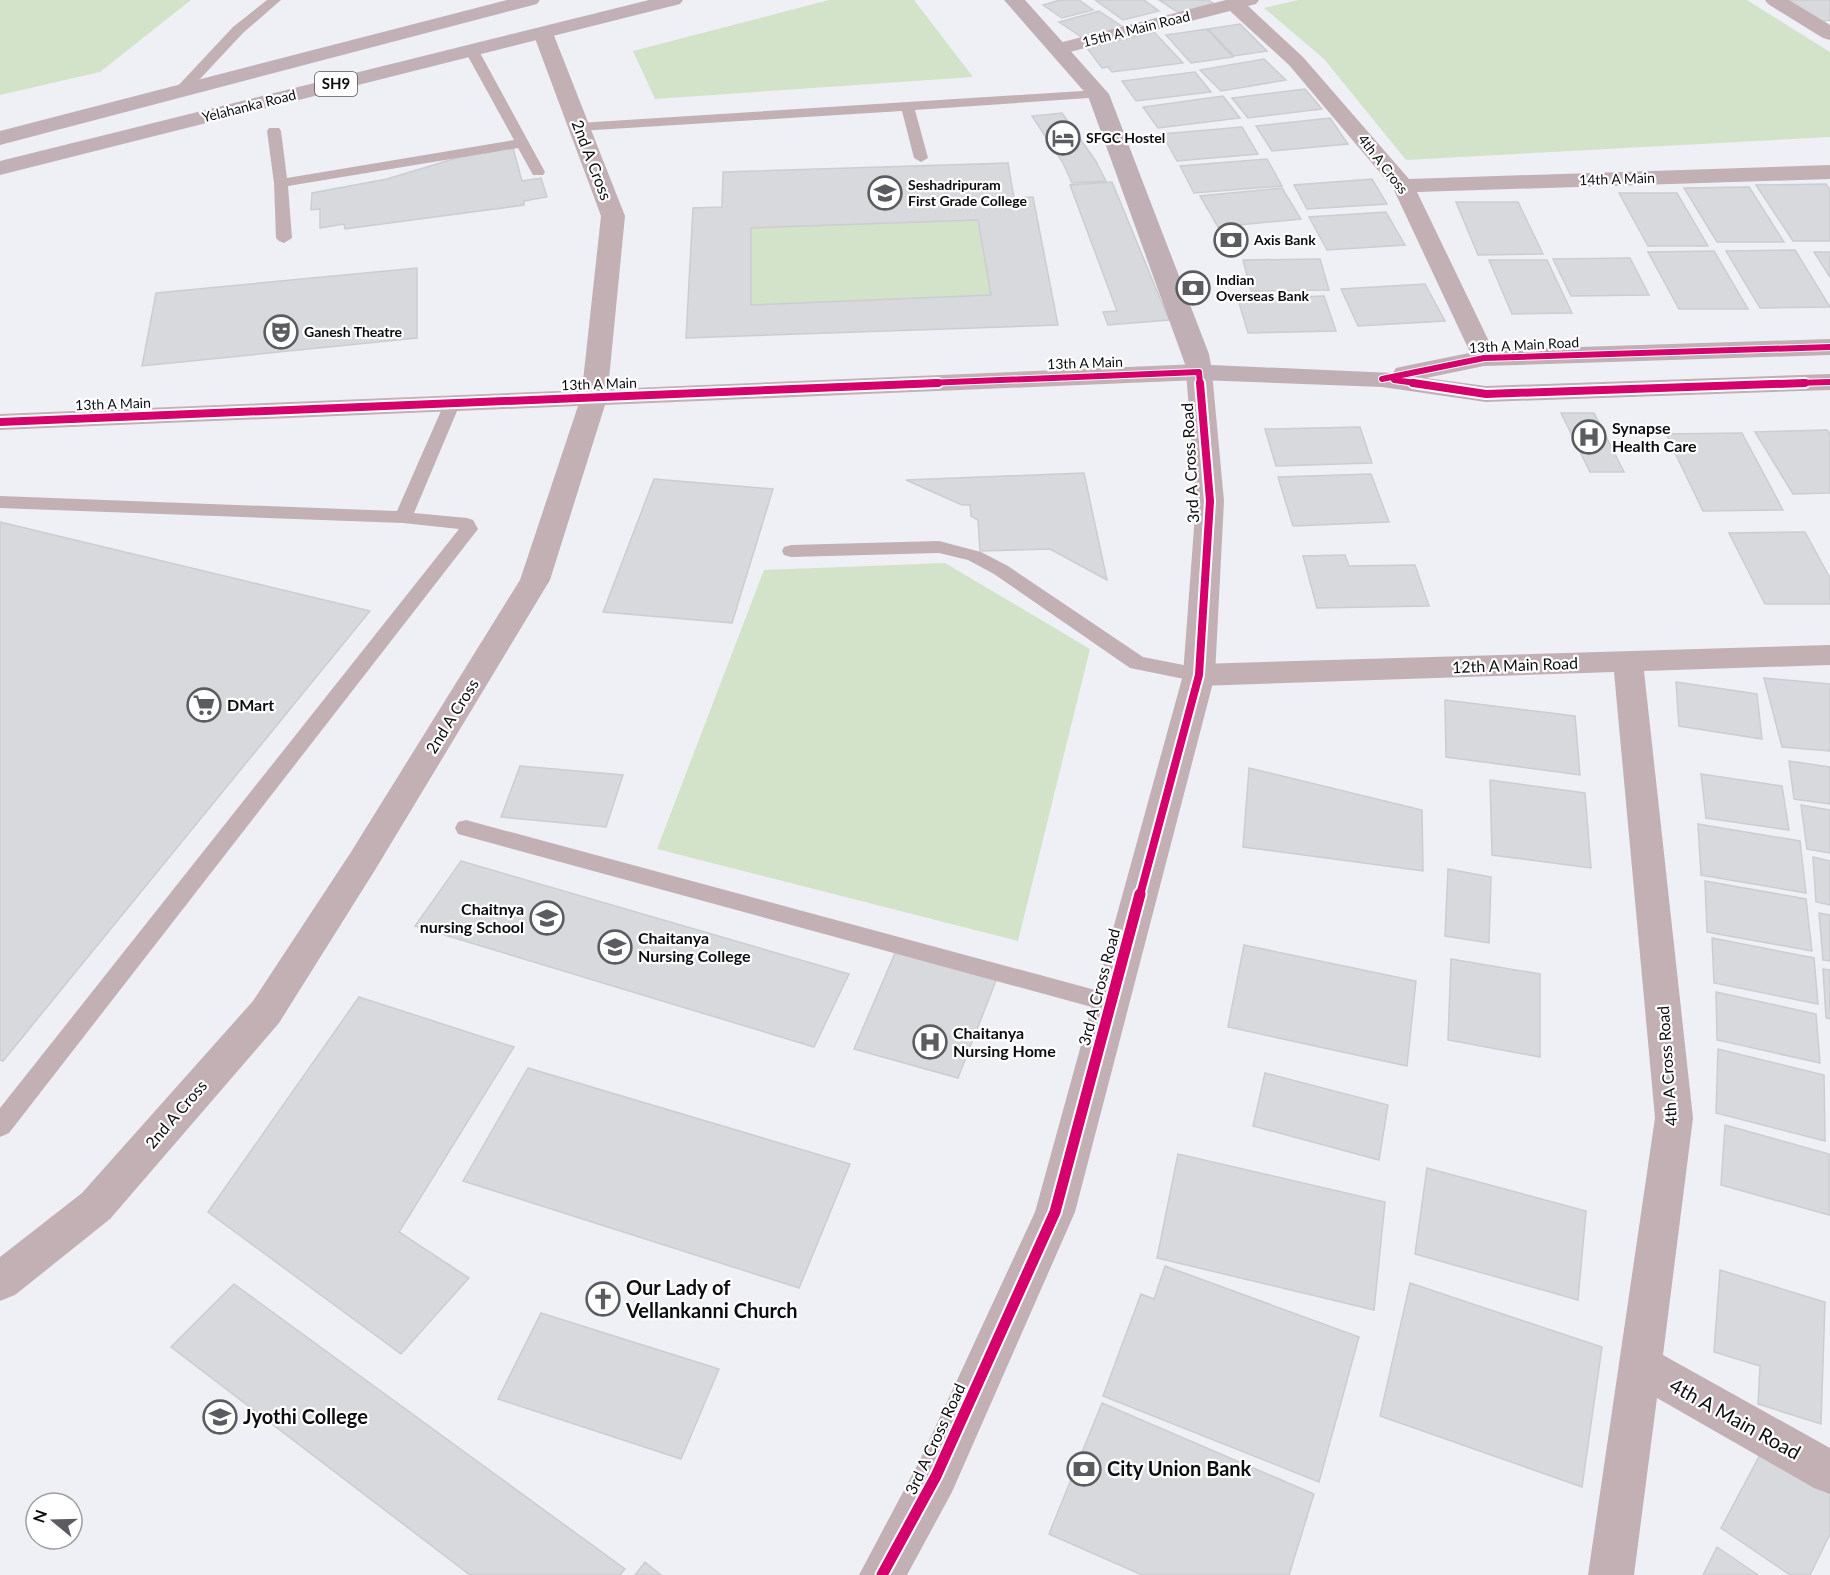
<svg xmlns="http://www.w3.org/2000/svg" width="1830" height="1575" viewBox="0 0 1830 1575" font-family="Lato,sans-serif">
	<style>
		.green { fill: #d3e3c9 }
		.building { fill: #d7d9dd; stroke: #cccdd1; stroke-width: 1.5; fill-rule: evenodd }
		.lines { fill: none; stroke-linecap: round; stroke-linejoin: round }
		.service { fill: #c3b0b5; fill-rule: evenodd }
		.minor { fill: #c3b0b5; fill-rule: evenodd }
		.tertiary { fill: #c3b0b5; fill-rule: evenodd }
		.secondary { fill: #c0afb5; fill-rule: evenodd }
		.primary { fill: #c1b0b6; fill-rule: evenodd }
		.cycleway-far2-casing { stroke: #fff; stroke-width: 8 }
		.cycleway-far1-casing { stroke: #fff; stroke-width: 12 }
		.cycleway-casing { stroke: #fff; stroke-width: 15 }
		.cycleway-far2 { stroke: #d6006c; stroke-width: 6 }
		.cycleway-far1 { stroke: #d6006c; stroke-width: 8 }
		.cycleway { stroke: #d6006c; stroke-width: 11 }
		.labels { text-anchor: middle; stroke-width: 4.5; stroke-linejoin: round; paint-order: stroke }
		.far-street-label { font-size: 14px; fill: #0b0d10; stroke: #fff }
		.far-poi-label { font-size: 14px; font-weight: bold; fill: #0b0d10; stroke: #fff; text-anchor: start }
		.shield { fill: #fff; stroke: #545658; stroke-width: 1.5 }
		.shield-label { font-size: 15px; font-weight: bold; fill: #0b0d10 }
		.street-label { font-size: 16px; fill: #0b0d10; stroke: #fff }
		.poi-label { font-size: 16px; font-weight: bold; fill: #0b0d10; stroke: #fff; text-anchor: start }
		.near-poi-label { font-size: 20px; font-weight: bold; fill: #0b0d10; stroke: #fff; text-anchor: start }
		.near-street-label { font-size: 20px; fill: #0b0d10; stroke: #fff }
	</style>
	<rect width="100%" height="100%" fill="#eef0f6"/>
	<!-- green -->
	<path class="green" d="M0,0H191L100,72L0,95Z
		M829,0H914L973,77L655,99L633,51Z
		M1298,0H1747L1830,52V137L1406,160L1324,59L1264,8Z
		M978,220L991,295L751,305V228Z
		M945,563L1090,649L1018,941L657,849L764,570Z"/>
	<!-- building -->
	<path class="building" d="M1060,0H1079L1093,10L1062,18L1043,5Z
		M1095,0H1144L1159,11L1123,20Z
		M1159,0H1208L1213,3L1179,13Z
		M1785,0H1830V20L1819,22Z
		M1099,11L1123,27L1083,38L1059,22Z
		M1240,24L1267,51L1234,56L1208,29Z
		M1207,29L1233,57L1191,63L1166,35Z
		M1154,32L1183,63L1112,72L1108,67L1102,68L1087,48Z
		M1264,59L1286,80L1221,91L1200,70Z
		M1195,72L1211,92L1136,101L1122,81Z
		M1305,89L1322,109L1248,118L1232,98Z
		M1223,96L1240,118L1158,128L1143,107Z
		M1062,113L1095,160L1106,181L1072,183L1063,163L1032,116Z
		M1330,118L1348,144L1272,151L1256,126Z
		M1242,127L1258,154L1177,161L1162,134Z
		M513,148L522,181L541,178L547,197L524,201V205L345,229L344,224L320,228V209L311,210L312,193L387,179L460,157Z
		M1267,159L1282,186L1194,193L1180,166Z
		M1008,163L1014,198L1033,197L1058,325L686,338L693,208L722,207L723,172ZM978,220L991,295L751,305V228Z
		M1372,179L1387,204L1307,209L1294,185Z
		M1112,182L1169,320L1108,325L1103,312L1117,311L1070,185Z
		M1826,184L1830,190V241H1793L1756,185Z
		M1749,187L1784,242H1717L1684,188Z
		M1282,188L1301,219L1218,227L1200,196Z
		M1619,193H1677L1708,246H1648Z
		M1456,202H1518L1543,254L1478,255Z
		M1386,212L1405,245L1327,250L1309,217Z
		M1795,250L1830,307L1760,308L1726,251Z
		M1714,251L1748,309H1679L1648,252Z
		M1814,252H1830V277Z
		M1630,258L1649,295L1571,296L1553,259Z
		M1320,259L1329,290L1251,291L1243,260Z
		M1489,260H1547L1572,313L1512,314Z
		M417,268V338L142,366L156,293Z
		M1425,284L1445,321L1358,326L1341,289Z
		M1324,296L1336,331L1248,333L1238,299Z
		M1561,413H1594L1624,472H1590Z
		M1360,427L1372,463L1276,466L1265,429Z
		M1827,430L1830,434V493L1793,494L1755,432Z
		M1742,433L1783,510L1703,511L1666,434Z
		M1084,473L1107,580L1050,549L980,551L978,520L971,516L970,505H962L906,480Z
		M1371,474L1389,522L1293,526L1278,477Z
		M654,479L773,489L732,623L603,612Z
		M0,522L370,611L3,1061L0,1060Z
		M1805,532L1830,578V604H1765L1729,533Z
		M1345,555L1349,566L1415,565L1429,606L1317,608L1303,556Z
		M1764,678L1830,684V751L1782,747Z
		M1676,682L1757,694L1762,739L1679,726Z
		M1445,700L1575,716L1580,775L1446,757Z
		M1789,761L1830,767V804L1794,799Z
		M520,766L623,775L606,827L501,817Z
		M1249,768L1422,810L1423,871L1243,847Z
		M1701,774L1782,786L1789,830L1706,818Z
		M1490,780L1585,793L1591,868L1492,855Z
		M1801,805L1830,810V853L1807,849Z
		M1698,824L1800,841L1806,893L1701,875Z
		M1813,857L1830,861V905L1816,902Z
		M461,861L849,974L814,1047L415,926Z
		M1448,869L1491,877L1489,943L1445,936Z
		M1705,881L1806,899L1812,951L1707,932Z
		M1819,913L1830,915V961L1823,960Z
		M1712,938L1814,958L1818,1004L1714,983Z
		M1244,945L1416,981L1407,1066L1228,1027Z
		M896,951L997,978L958,1078L854,1049Z
		M1451,959L1540,974V1057L1448,1040Z
		M1823,969L1830,970V1019L1826,1018Z
		M1716,992L1816,1014L1820,1063L1717,1040Z
		M359,997L514,1047L399,1232L469,1278L401,1354L208,1212Z
		M1718,1049L1824,1075L1825,1141L1716,1113Z
		M528,1068L850,1164L799,1288L463,1181Z
		M1265,1073L1388,1105L1379,1160L1253,1126Z
		M1725,1125L1829,1154V1215L1721,1185Z
		M1178,1154L1385,1202L1374,1310L1157,1258Z
		M1427,1168L1586,1211L1578,1300L1415,1254Z
		M1165,1266L1359,1337L1319,1482L1103,1396L1141,1294L1154,1299Z
		M1720,1270L1825,1302L1821,1424L1758,1404L1760,1366L1714,1352Z
		M1410,1283L1602,1347L1582,1487L1380,1416Z
		M234,1284L625,1569L620,1575H470L171,1347Z
		M541,1313L719,1369L681,1459L498,1399Z
		M1102,1403L1314,1494L1289,1575H1142L1049,1534Z
		M1763,1449L1830,1494V1534L1810,1575H1790L1721,1528Z
		M1717,1547L1758,1575H1703Z
		M645,1562L661,1575H635Z"/>
	<g class="lines">
		<!-- service -->
		<path class="service" d="M267,0H281L243,33L185,95H175L173,92L175,89L233,27Z
			M472,47L479,51L545,172L543,175H533L518,148L288,186L292,238L284,243L279,241L276,238L274,183L267,131L269,128H279L281,131L287,178L514,140L465,51Z
			M1098,90L1103,91L1105,94L1103,97L915,110L928,158L921,162L914,158L902,111L579,131L572,127L579,123Z
			M452,399L460,404L414,513L467,518L473,520L478,529L9,1133L0,1137V1108L459,529L403,523L0,508V496L397,511L444,404Z
			M939,541L981,552L1008,566L1143,657L1199,668L1206,670L1209,675L1206,680L1199,682L1130,668L994,574L968,560L939,553L791,557L784,555L782,551L784,547L791,545Z
			M466,820L1110,994L1118,996L1122,1003L1118,1010L1110,1012L458,834L455,828L458,822Z"/>
		<!-- minor -->
		<path class="minor" d="M1226,0H1259L1256,4L1248,6L1303,57L1409,179L1830,165V179L1417,192L1497,358L1493,363L1484,366L1475,363L1393,188L1289,65L1230,11L1058,55L1051,53L1048,49L1051,45Z
			M1765,0H1789L1830,25V40L1823,38L1768,4Z
			M543,27L550,29L553,33L625,216L608,389L1199,364L1208,366L1212,372L1208,378L1199,380L605,405L550,580L375,870L279,1023L110,1219L15,1295L0,1301V1257L82,1193L253,1001L351,852L520,580L578,406L0,430V414L582,390L601,216L533,33L536,29Z
			M1830,645V665L1644,671L1693,1118L1663,1355L1830,1448V1494L1814,1488L1657,1398L1634,1575H1588L1655,1118L1614,672L1199,686L1188,683L1183,675L1188,667L1199,664Z"/>
		<!-- tertiary -->
		<path class="tertiary" d="M1199,364L1208,366L1212,372L1224,501L1215,675L1075,1212L952,1492L907,1575H859L920,1460L1035,1212L1183,675L1196,501L1186,372L1190,366Z"/>
		<!-- secondary -->
		<path class="secondary" d="M1004,0H1025L1109,94L1209,354L1211,365L1393,373L1396,368L1405,366L1484,350L1830,339V355L1484,366L1426,378L1486,386L1830,374V390L1486,402L1382,387L1199,380L1190,378L1088,96Z"/>
		<!-- primary -->
		<path class="primary" d="M507,0H540L537,4L0,145V131Z
			M649,0H683L680,4L0,175V161Z"/>
		<defs>
			<path id="cycleway-far2" d="M1382,379L1484,358L1830,347
				M1394,380L1423,384
				M902,384L1199,372L1200,384
				M1762,384L1830,382"/>
			<path id="cycleway-far1" d="M1413,383L1486,394L1805,383
				M0,422L938,383
				M1140,895L1199,675L1210,501L1200,383"/>
			<path id="cycleway" d="M882,1575L936,1476L1055,1212L1140,894"/>
		</defs>
		<!-- cycleway-far2 casing -->
		<use href="#cycleway-far2" class="cycleway-far2-casing"/>
		<!-- cycleway-far1 casing -->
		<use href="#cycleway-far1" class="cycleway-far1-casing"/>
		<!-- cycleway casing -->
		<use href="#cycleway" class="cycleway-casing"/>
		<!-- cycleway-far2 -->
		<use href="#cycleway-far2" class="cycleway-far2"/>
		<!-- cycleway-far1 -->
		<use href="#cycleway-far1" class="cycleway-far1"/>
		<!-- cycleway -->
		<use href="#cycleway" class="cycleway"/>
	</g>
	<!-- icons -->
	<defs>
		<symbol id="hotel-ring" viewBox="-11 -11 22 22"><circle r="9.5" fill="#fff" stroke="#5a5c60" stroke-width="1.5"/><path d="M-6-4.5h1.5V1H6V5H4.5V3h-9V5H-6ZM-4 0a1.8 1.8 0 1 1 3.6 0ZM.5 0V-2.5h3Q6-2.5 6 0Z" fill="#5a5c60"/></symbol>
		<symbol id="university-ring" viewBox="-11 -11 22 22"><circle r="9.5" fill="#fff" stroke="#5a5c60" stroke-width="1.5"/><path d="M0-5L7-2L0 1L-7-2ZM-4 1L0 2.5L4 1V4Q0 6-4 4Z" fill="#5a5c60"/></symbol>
		<symbol id="bank-ring" viewBox="-11 -11 22 22"><circle r="9.5" fill="#fff" stroke="#5a5c60" stroke-width="1.5"/><path d="M-6-4H6V4H-6ZM0-2.3a2.3 2.3 0 1 0 0 4.6a2.3 2.3 0 1 0 0-4.6Z" fill="#5a5c60"/></symbol>
		<symbol id="theatre-ring" viewBox="-11 -11 22 22"><circle r="9.5" fill="#fff" stroke="#5a5c60" stroke-width="1.5"/><path d="M-5-5.5Q0-4 5-5.5V0Q5 5 0 6Q-5 5-5 0ZM-3.3-2.5H-1v1.5H-3.3ZM1-2.5H3.3v1.5H1ZM-2.8 1Q0 5.5 2.8 1Z" fill="#5a5c60"/></symbol>
		<symbol id="hospital-ring" viewBox="-11 -11 22 22"><circle r="9.5" fill="#fff" stroke="#5a5c60" stroke-width="1.5"/><path d="M-5-5h3v3.5h4V-5h3V5h-3V1.5h-4V5h-3Z" fill="#5a5c60"/></symbol>
		<symbol id="supermarket-ring" viewBox="-11 -11 22 22"><circle r="9.5" fill="#fff" stroke="#5a5c60" stroke-width="1.5"/><path d="M-6-5.5h2.5l.6 2H6L4.5 2H-2.5L-4.4-4H-6ZM-1.5 3.2a1.3 1.3 0 1 0 .1 0ZM3 3.2a1.3 1.3 0 1 0 .1 0Z" fill="#5a5c60"/></symbol>
		<symbol id="school-ring" viewBox="-11 -11 22 22"><circle r="9.5" fill="#fff" stroke="#5a5c60" stroke-width="1.5"/><path d="M0-5L7-2L0 1L-7-2ZM-4 1L0 2.5L4 1V4Q0 6-4 4Z" fill="#5a5c60"/></symbol>
		<symbol id="church-ring" viewBox="-11 -11 22 22"><circle r="9.5" fill="#fff" stroke="#5a5c60" stroke-width="1.5"/><path d="M-1.2-6h2.4v3.5h3.3v2.4h-3.3V6h-2.4V-.1h-3.3v-2.4h3.3Z" fill="#5a5c60"/></symbol>
	</defs>
	<g fill-rule="evenodd">
		<use href="#hotel-ring" x="1044" y="119" width="38" height="38"/>
		<use href="#university-ring" x="866" y="174" width="38" height="38"/>
		<use href="#bank-ring" x="1212" y="221" width="38" height="38"/>
		<use href="#bank-ring" x="1174" y="269" width="38" height="38"/>
		<use href="#theatre-ring" x="262" y="313" width="38" height="38"/>
		<use href="#hospital-ring" x="1570" y="418" width="38" height="38"/>
		<use href="#supermarket-ring" x="185" y="686" width="38" height="38"/>
		<use href="#school-ring" x="528" y="899" width="38" height="38"/>
		<use href="#university-ring" x="596" y="928" width="38" height="38"/>
		<use href="#hospital-ring" x="911" y="1023" width="38" height="38"/>
		<use href="#church-ring" x="584" y="1280" width="38" height="38"/>
		<use href="#university-ring" x="201" y="1398" width="38" height="38"/>
		<use href="#bank-ring" x="1065" y="1450" width="38" height="38"/>
	</g>
	<g class="labels">
		<!-- far-street labels -->
		<g class="far-street-label">
			<text transform="translate(1136 29) rotate(-14)" y="5">15th A Main Road</text>
			<text transform="translate(249 106) rotate(-14)" y="5">Yelahanka Road</text>
			<text transform="translate(1383 164) rotate(52)" y="5">4th A Cross</text>
			<text transform="translate(1617 179) rotate(-2)" y="5">14th A Main</text>
			<text transform="translate(1524 345) rotate(-3)" y="5">13th A Main Road</text>
			<text transform="translate(1085 363) rotate(-2)" y="5">13th A Main</text>
			<text transform="translate(599 384) rotate(-2)" y="5">13th A Main</text>
			<text transform="translate(113 404) rotate(-2)" y="5">13th A Main</text>
		</g>
		<!-- far-poi labels -->
		<g class="far-poi-label">
			<text x="1086" y="143">SFGC Hostel</text>
			<text x="908" y="190">Seshadripuram<tspan x="908" dy="16">First Grade College</tspan></text>
			<text x="1254" y="245">Axis Bank</text>
			<text x="1216" y="285">Indian<tspan x="1216" dy="16">Overseas Bank</tspan></text>
			<text x="304" y="337">Ganesh Theatre</text>
		</g>
		<!-- shield labels -->
		<rect class="shield" x="315" y="72" width="42" height="24" rx="4.5"/>
		<g class="shield-label">
			<text x="336" y="89">SH9</text>
		</g>
		<!-- street labels -->
		<g class="street-label">
			<text transform="translate(592 160) rotate(69)" y="6">2nd A Cross</text>
			<text transform="translate(1190 463) rotate(-93)" y="6">3rd A Cross Road</text>
			<text transform="translate(1515 665) rotate(-2)" y="6">12th A Main Road</text>
			<text transform="translate(452 716) rotate(-58)" y="6">2nd A Cross</text>
			<text transform="translate(1099 987) rotate(-75)" y="6">3rd A Cross Road</text>
			<text transform="translate(1667 1066) rotate(-94)" y="6">4th A Cross Road</text>
			<text transform="translate(176 1114) rotate(-49)" y="6">2nd A Cross</text>
			<text transform="translate(935 1439) rotate(-65)" y="6">3rd A Cross Road</text>
		</g>
		<!-- poi labels -->
		<g class="poi-label">
			<text x="1612" y="434">Synapse<tspan x="1612" dy="18">Health Care</tspan></text>
			<text x="227" y="711">DMart</text>
			<text x="524" y="915" text-anchor="end">Chaitnya<tspan x="524" dy="18">nursing School</tspan></text>
			<text x="638" y="944">Chaitanya<tspan x="638" dy="18">Nursing College</tspan></text>
			<text x="953" y="1039">Chaitanya<tspan x="953" dy="18">Nursing Home</tspan></text>
		</g>
		<!-- near-poi labels -->
		<g class="near-poi-label">
			<text x="626" y="1295">Our Lady of<tspan x="626" dy="23">Vellankanni Church</tspan></text>
			<text x="243" y="1424">Jyothi College</text>
			<text x="1107" y="1476">City Union Bank</text>
		</g>
		<!-- near-street labels -->
		<g class="near-street-label">
			<text transform="translate(1735 1419) rotate(29)" y="7">4th A Main Road</text>
		</g>
	</g>
	<!-- north arrow -->
	<g transform="translate(54 1521) rotate(289)"><circle r="28" fill="#ffffff" stroke="#9d9e9f" stroke-width="1.5"/>
	<path d="M0-4.5L10 22L0 15L-10 22Z" fill="#5a5c60"/>
	<text y="-9" font-size="16" font-weight="bold" text-anchor="middle" fill="#0b0d10">N</text>
	</g>
</svg>
